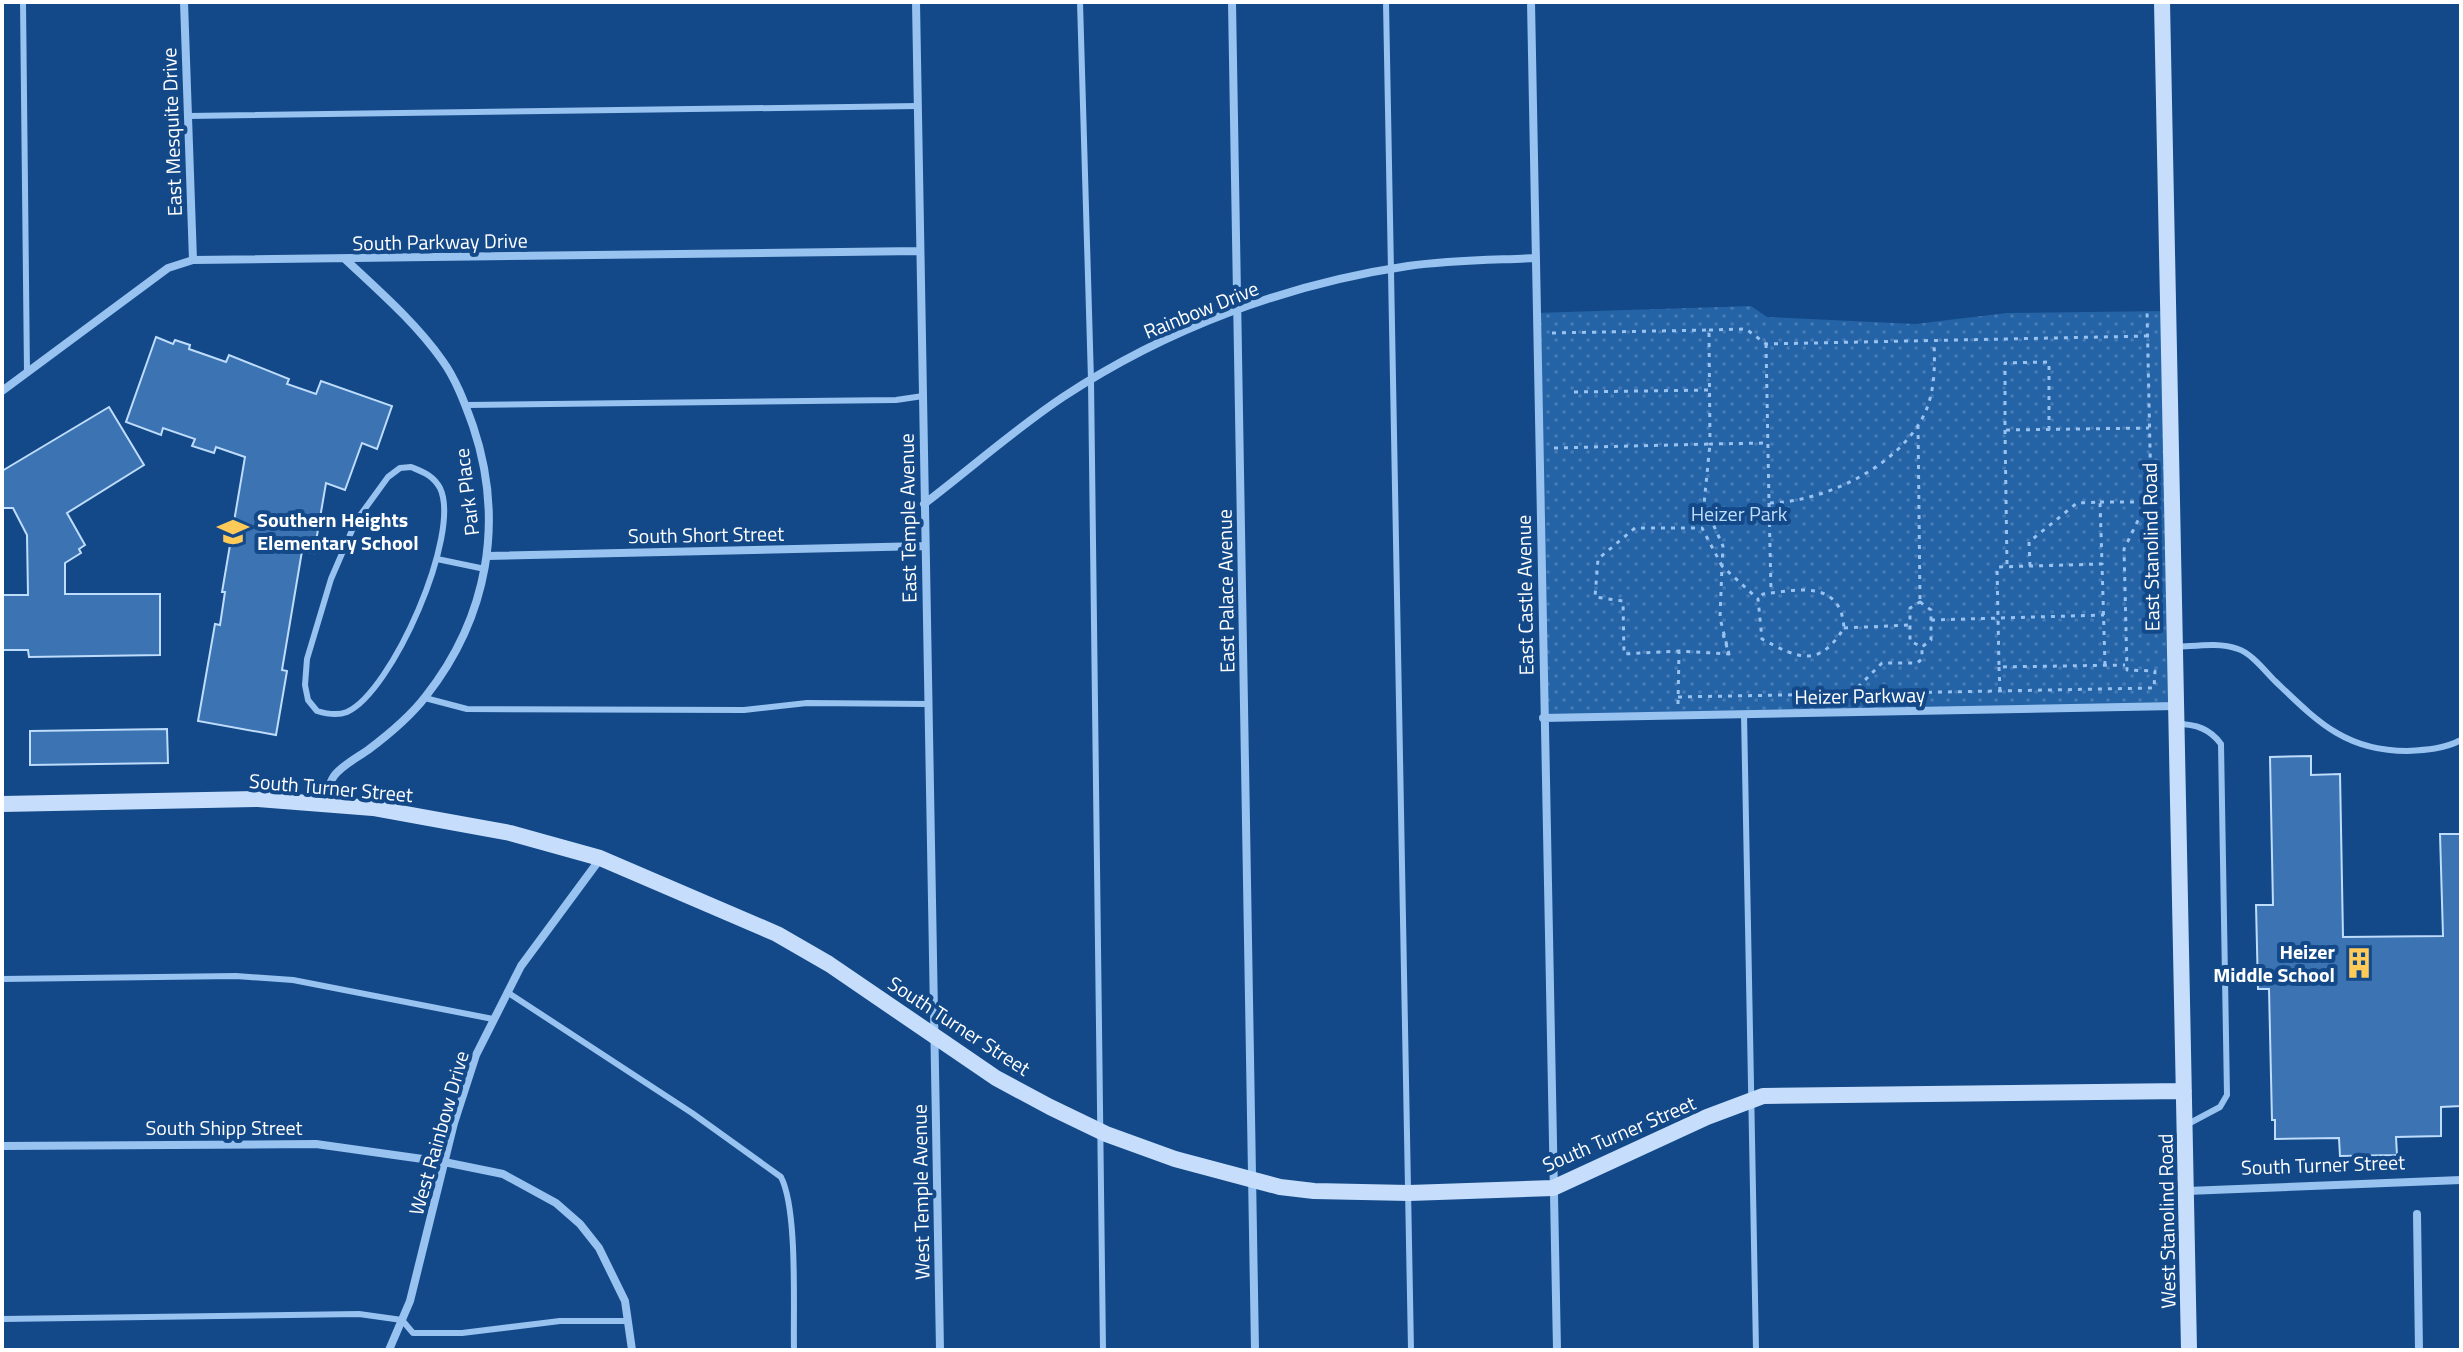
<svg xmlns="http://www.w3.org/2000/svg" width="2463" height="1352" viewBox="0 0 2463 1352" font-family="'Titillium Web',sans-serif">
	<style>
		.park { fill: url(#park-dots) }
		.building { fill: #3c73b2; stroke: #bedcfb; stroke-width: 2 }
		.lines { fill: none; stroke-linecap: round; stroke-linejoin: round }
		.path { stroke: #98c2f0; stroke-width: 3; stroke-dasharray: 4 6; stroke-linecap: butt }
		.service { stroke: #98c2f0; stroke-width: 6 }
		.minor { stroke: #98c2f0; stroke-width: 8 }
		.secondary { stroke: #c6defb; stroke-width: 16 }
		.labels { text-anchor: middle; stroke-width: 8; stroke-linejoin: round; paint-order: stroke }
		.street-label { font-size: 20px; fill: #fff; stroke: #134988 }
		.park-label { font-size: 20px; fill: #bedcfb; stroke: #134988 }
		.poi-label { font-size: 20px; font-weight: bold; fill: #fff; stroke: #134988; text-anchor: start }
	</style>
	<defs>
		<pattern id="park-dots" width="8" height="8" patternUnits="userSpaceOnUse" patternTransform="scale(2)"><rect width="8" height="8" fill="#2563a7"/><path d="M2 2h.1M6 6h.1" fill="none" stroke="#467ab4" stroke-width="1.8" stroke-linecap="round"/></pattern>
	</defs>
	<rect width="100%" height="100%" fill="#134988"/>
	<!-- park -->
	<path class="park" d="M1751,306L1767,317L1915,324L2007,313L2167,311L2176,706L1543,718L1536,313Z"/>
	<!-- building -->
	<path class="building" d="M156,337L173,344L175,340L190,345L189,349L226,362L229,355L289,379L287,384L316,394L321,381L392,406L377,449L362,443L345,490L326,483L314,553L302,551L282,670L287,671L276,735L198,721L215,624L220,625L225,592H222L245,457L216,447L214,453L192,446L195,439L163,428L161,435L126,422Z
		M109,407L144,465L67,513L85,545L79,549L81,553L65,563V594H160V655L29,657L28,650H2V595H28L27,535L13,508H2V471Z
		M167,729L168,763L30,765V731Z
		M2311,756V775L2340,774L2343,937L2443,936L2440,834H2461V1106L2441,1107V1136L2396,1137L2397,1155L2340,1156L2339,1138L2275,1139V1120H2272L2269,989H2258L2256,905H2273L2270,757Z"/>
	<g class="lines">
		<!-- path -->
		<path class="path" d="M1709,330L1746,329L1766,344L2148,336
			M1552,333L1709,330L1710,444L1768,443
			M1766,344L1769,503C1824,502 1898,467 1924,415C1935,392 1935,367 1934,342
			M1574,392L1710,390
			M1918,425L1920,602
			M2005,430L2007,566
			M2049,430V362L2005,363V430L2149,428
			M1554,448L1710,444L1704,504L1723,546L1722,566L1758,599L1762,639C1799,659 1819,668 1844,628C1841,579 1797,590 1763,594L1758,599
			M2100,502H2147
			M1769,503L1771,591
			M2030,566L2029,542L2077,503L2100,502L2102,564
			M1920,602L1931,610V640L1922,647L1910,641V608Z
			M1931,620L2104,615
			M1844,628L1910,625
			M1723,634L1729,654L1720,618L1722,566L1702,528H1635L1598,559L1595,597L1623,601L1624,654L1679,651L1729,654
			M2105,665L2102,564L1997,567L1999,667L2125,665
			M1999,667L2000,691
			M1851,694L1882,663H1917L1922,659V648
			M1678,697L2154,688L2155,671L2127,670L2124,549L2151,494L2147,311
			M1678,704L1679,651"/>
		<!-- service -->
		<path class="service" d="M23,2L27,373
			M1080,2L1091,380L1103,1350
			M1386,2L1411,1350
			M188,116L918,106
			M466,405L896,400L923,396
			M411,467C423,472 433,475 440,488C462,533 392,692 347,712C337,716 327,714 317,711L308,700L305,685L307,659L331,579L356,521L388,477L400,468Z
			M437,559L485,569
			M2177,647C2197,646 2219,642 2238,649C2251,653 2265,671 2275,681C2317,721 2345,751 2407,751C2426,750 2444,749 2461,740
			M425,698L467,709L744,710L807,703L928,704
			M1744,714L1756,1350
			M2177,724C2196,724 2210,729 2221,744L2227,1095L2220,1107L2188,1124
			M2,979L236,976L293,980L493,1019
			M507,992L692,1113L781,1177C798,1210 793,1309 794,1350
			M2,1319L359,1314L402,1320L413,1333H462L560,1321H628"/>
		<!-- minor -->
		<path class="minor" d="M184,2L193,260
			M916,2L940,1350
			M1232,2L1255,1350
			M1531,2L1557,1350
			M2,391L168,268L193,260L919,251
			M924,504C970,469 1015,429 1063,397C1166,329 1286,284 1408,266C1450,260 1493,260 1535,258
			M488,556L925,546
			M1543,718L2176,706
			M323,804C326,796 329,783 334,776C341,766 358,757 368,750C388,735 410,717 426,696C488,617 505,521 473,426C465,404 456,379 442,360C415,322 379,291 345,259
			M2,1146L316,1144L444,1162L503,1174L556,1203L580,1224L599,1248L625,1301L632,1350
			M2187,1191L2461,1180
			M2417,1214L2419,1350
			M389,1350L410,1301L454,1123L476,1055L521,966L600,859"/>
		<!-- secondary -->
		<path class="secondary" d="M2162,2L2189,1350
			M2,804L258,799L373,808L510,833L600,858L777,934L829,964L996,1078L1050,1107L1106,1134L1175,1159L1280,1187L1314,1191L1409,1193L1553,1188L1707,1117L1763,1096L2184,1091"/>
	</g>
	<!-- icons -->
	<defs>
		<symbol id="school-bare" viewBox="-9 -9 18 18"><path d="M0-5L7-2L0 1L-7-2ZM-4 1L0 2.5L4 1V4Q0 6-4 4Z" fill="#ffca57" stroke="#134988" stroke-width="2.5" paint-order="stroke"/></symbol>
		<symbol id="building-bare" viewBox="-9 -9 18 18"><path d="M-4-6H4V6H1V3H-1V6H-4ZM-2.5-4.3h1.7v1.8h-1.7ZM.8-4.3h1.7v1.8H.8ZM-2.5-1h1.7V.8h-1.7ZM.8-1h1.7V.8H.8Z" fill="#ffca57" stroke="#134988" stroke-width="2.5" paint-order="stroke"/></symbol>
	</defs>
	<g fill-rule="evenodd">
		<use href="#school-bare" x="211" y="510" width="44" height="44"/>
		<use href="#building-bare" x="2337" y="941" width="44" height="44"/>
	</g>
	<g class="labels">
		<!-- street labels -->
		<g class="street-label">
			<text transform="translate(172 132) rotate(-92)" y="7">East Mesquite Drive</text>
			<text transform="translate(440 242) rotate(-1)" y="7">South Parkway Drive</text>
			<text transform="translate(1201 310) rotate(-22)" y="7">Rainbow Drive</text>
			<text transform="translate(467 492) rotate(-97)" y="7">Park Place</text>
			<text transform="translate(908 518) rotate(-91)" y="7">East Temple Avenue</text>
			<text transform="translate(706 535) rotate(-1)" y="7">South Short Street</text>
			<text transform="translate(2151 547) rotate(-91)" y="7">East Stanolind Road</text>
			<text transform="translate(1226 591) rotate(-91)" y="7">East Palace Avenue</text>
			<text transform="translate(1525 595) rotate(-91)" y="7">East Castle Avenue</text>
			<text transform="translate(1860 696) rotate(-1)" y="7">Heizer Parkway</text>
			<text transform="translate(331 788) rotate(5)" y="7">South Turner Street</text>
			<text transform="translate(959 1026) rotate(33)" y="7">South Turner Street</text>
			<text x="224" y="1135">South Shipp Street</text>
			<text transform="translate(439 1133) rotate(-74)" y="7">West Rainbow Drive</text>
			<text transform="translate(1619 1134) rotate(-23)" y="7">South Turner Street</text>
			<text transform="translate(2323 1165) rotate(-2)" y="7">South Turner Street</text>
			<text transform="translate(921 1192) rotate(-91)" y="7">West Temple Avenue</text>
			<text transform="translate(2167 1221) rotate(-91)" y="7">West Stanolind Road</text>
		</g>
		<!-- park labels -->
		<g class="park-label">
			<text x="1739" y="521">Heizer Park</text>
		</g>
		<!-- poi labels -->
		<g class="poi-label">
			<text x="257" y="527">Southern Heights<tspan x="257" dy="23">Elementary School</tspan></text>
			<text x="2335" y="959" text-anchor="end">Heizer<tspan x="2335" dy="23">Middle School</tspan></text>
		</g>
	</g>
	<!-- border -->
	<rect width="2463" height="1352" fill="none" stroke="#ffffff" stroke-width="8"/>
</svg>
